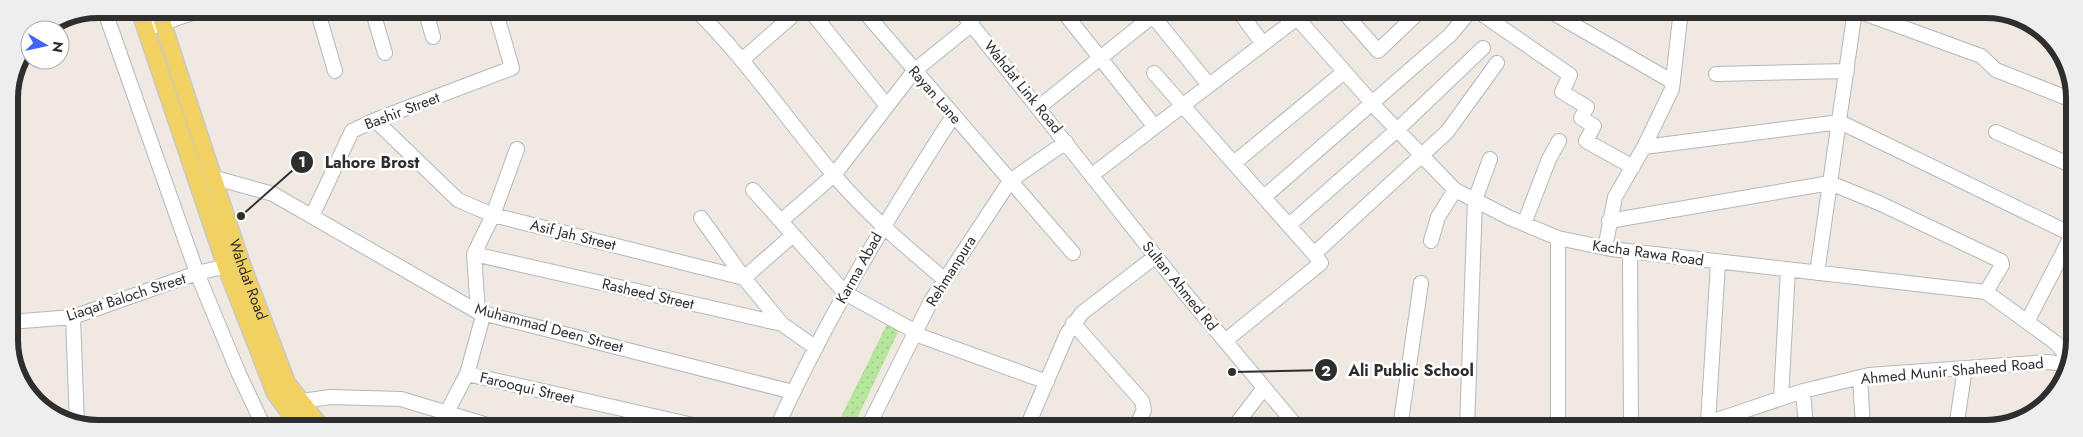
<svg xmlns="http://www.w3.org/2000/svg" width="2083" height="437" viewBox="0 0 2083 437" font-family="Jost,sans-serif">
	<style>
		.green { fill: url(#green-dots) }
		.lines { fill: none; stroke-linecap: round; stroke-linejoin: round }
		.minor-casing { stroke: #b4b7c1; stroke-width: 16 }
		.major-casing { stroke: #c9c9c9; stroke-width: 19 }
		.minor { stroke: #fff; stroke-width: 14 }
		.major { stroke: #f2d163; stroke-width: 16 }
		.labels { text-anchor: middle; stroke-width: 5; stroke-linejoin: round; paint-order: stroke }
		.street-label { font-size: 15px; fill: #2e2e2e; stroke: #fff }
		.rim { fill: none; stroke: #2e2e2e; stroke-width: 6 }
		.leader { fill: none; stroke: #2e2e2e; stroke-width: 2 }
		.callout-dot { fill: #2e2e2e; stroke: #fff; stroke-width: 2 }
		.mark-label { font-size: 15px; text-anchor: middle; font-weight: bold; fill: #fff }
		.callout-label { font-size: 16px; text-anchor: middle; font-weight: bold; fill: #2e2e2e; stroke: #fff; stroke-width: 5; stroke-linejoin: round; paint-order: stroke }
	</style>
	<defs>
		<pattern id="green-dots" width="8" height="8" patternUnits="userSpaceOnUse" patternTransform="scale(1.25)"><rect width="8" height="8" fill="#b6e59e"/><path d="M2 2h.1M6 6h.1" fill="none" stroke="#9dc588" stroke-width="1.8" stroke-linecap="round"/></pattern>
	</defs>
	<rect width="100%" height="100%" fill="#efe9e1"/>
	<!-- green -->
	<path class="green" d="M889,320L900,328L853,427H836Z"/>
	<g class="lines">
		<defs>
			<path id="minor" d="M104,9L197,273L239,374L264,427
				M317,9L335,71
				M372,9L385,53
				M425,9L433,37
				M695,9C747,60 787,120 834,175C867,214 905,246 944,279
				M809,9L887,106
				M862,9L1073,253
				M960,10L1184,292L1298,428
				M1062,10L1155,127
				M1148,10L1209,85
				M1238,10L1263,44
				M1290,10L1381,113L1455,190L1510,218L1558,238L1611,249L1986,292L2056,343L2070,360
				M1342,10L1378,51L1421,10
				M1476,10L1570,75L1562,92L1587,107L1581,118L1594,126L1586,141L1633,167
				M1548,10L1673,82
				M1855,10L1981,56L1996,70L2072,100
				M968,18L978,10
				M146,29L204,9
				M742,60L800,9
				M1154,73L1314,254
				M1716,74L1847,71
				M1039,107L1160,10
				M375,120L458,200L493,215L744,278L782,324
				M1996,132L2073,166
				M1644,147L1840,122L2073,235
				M517,149L493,215L474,254L478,312L483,316L467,374L702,427
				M1234,163L1344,72
				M1092,175L1297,18
				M212,177L273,194L478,312L793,392
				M753,190L845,293L916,332
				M1264,197L1450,35L1471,10
				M312,216L352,131L375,120L512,68L495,9
				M701,218L744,278L793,235
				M781,221L834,175L914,71L972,24
				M1609,221L1830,183L1879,203L2001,261L2002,265L1986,292
				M1524,224L1549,159L1559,141
				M1289,225L1397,130L1483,48
				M1431,241L1438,217L1455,190
				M1605,248L1615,197L1644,147L1672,89L1681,10
				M1630,252L1631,428
				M474,254L782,324L816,348
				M1817,273L1855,10
				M73,317L77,425
				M10,322L73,317L197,273L236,264
				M2027,322L2072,235
				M1073,323L1142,401L1144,410L1136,427
				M915,334L1047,382
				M1225,341L1321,263L1314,254L1447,132L1497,63
				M1860,377L1863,428
				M1803,391L1806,428
				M1781,398L1788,270
				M301,401L331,397L401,399L494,427
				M447,412L467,374
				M1708,422L1718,263
				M777,427C827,317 888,217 953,116
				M868,427L931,301L1010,181L1066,142
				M1027,427L1067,334L1082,313L1156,256
				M1234,427L1264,388
				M1400,428L1421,283
				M1467,428L1475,200L1490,159
				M1558,428V238
				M1693,428L1803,391L1869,375L2047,362L2068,364
				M1956,428L1965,368"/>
			<g id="major">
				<path d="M139,9L226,267L275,393L300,427"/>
				<path id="s1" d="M158,9L241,262L287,383L321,427"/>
			</g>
		</defs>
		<!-- minor casing -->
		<use href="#minor" class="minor-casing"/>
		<!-- major casing -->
		<use href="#major" class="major-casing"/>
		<!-- minor -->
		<use href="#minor" class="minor"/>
		<!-- major -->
		<use href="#major" class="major"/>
	</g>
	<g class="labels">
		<!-- street labels -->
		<g class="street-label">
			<text transform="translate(1023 87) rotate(51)" y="5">Wahdat Link Road</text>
			<text transform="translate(935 95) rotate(49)" y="5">Rayan Lane</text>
			<text transform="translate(402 111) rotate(-21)" y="5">Bashir Street</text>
			<text transform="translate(573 235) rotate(14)" y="5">Asif Jah Street</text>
			<text transform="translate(1648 253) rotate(8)" y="5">Kacha Rawa Road</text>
			<text transform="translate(859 268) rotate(-61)" y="5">Karma Abad</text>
			<text transform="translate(951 271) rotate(-58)" y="5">Rehmanpura</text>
			<text dy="5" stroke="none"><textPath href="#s1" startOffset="285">Wahdat Road</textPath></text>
			<text transform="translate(1180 286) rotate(51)" y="5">Sultan Ahmed Rd</text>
			<text transform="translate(648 294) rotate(13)" y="5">Rasheed Street</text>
			<text transform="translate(126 297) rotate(-18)" y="5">Liaqat Baloch Street</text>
			<text transform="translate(549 328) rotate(15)" y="5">Muhammad Deen Street</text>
			<text transform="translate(1952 371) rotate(-5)" y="5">Ahmed Munir Shaheed Road</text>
			<text transform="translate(527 388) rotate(13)" y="5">Farooqui Street</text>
		</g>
	</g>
	<!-- crop -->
	<path d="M0 0H2083V437H0ZM98 18H1986A80 80 0 0 1 2066 98V340A80 80 0 0 1 1986 420H98A80 80 0 0 1 18 340V98A80 80 0 0 1 98 18Z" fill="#eee" fill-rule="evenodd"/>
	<path class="rim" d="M98 18H1986A80 80 0 0 1 2066 98V340A80 80 0 0 1 1986 420H98A80 80 0 0 1 18 340V98A80 80 0 0 1 98 18Z"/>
	<!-- callouts -->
	<path class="leader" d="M241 216L302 162M1232 372L1326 370"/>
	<g class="callout-dot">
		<circle cx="241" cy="216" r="5"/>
		<circle cx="1232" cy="372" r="5"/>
		<circle cx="302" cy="162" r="12"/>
		<circle cx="1326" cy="370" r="12"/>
	</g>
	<g class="mark-label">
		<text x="302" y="167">1</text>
		<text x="1326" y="376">2</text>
	</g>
	<g class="callout-label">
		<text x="372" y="168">Lahore Brost</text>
		<text x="1411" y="376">Ali Public School</text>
	</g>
	<!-- north arrow -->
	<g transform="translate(45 45) rotate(99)"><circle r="24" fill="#ffffff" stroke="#ababab"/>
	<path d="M0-4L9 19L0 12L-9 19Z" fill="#4264fb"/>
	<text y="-8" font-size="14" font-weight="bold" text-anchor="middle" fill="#2e2e2e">N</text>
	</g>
</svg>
